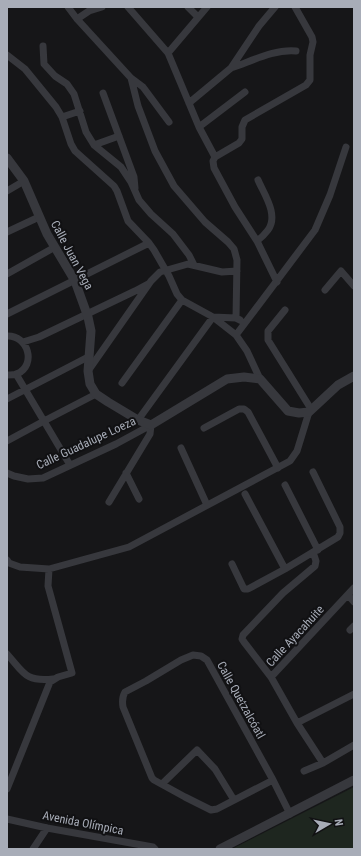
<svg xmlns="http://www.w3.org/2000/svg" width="361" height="856" viewBox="0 0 361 856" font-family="'Roboto Condensed',sans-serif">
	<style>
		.green { fill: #1e261f }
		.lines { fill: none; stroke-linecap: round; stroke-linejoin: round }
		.minor { stroke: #37383d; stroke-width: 7 }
		.tertiary { stroke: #37383d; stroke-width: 9 }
		.labels { text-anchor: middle; stroke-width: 4; stroke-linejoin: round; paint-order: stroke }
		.street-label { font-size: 12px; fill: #a8adb8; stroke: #111113 }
	</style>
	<rect width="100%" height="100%" fill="#161618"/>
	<!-- green -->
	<path class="green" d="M354,787V849H232Z"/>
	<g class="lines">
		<!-- minor -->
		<path class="minor" d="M68,7L77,19L131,78L138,106L155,151L174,186L205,222L228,242L234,249L237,260L236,318
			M128,7L168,53L199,127L215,157L213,161L214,168L235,207L257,241L277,282
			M188,7L198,17
			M77,19L89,11L102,7
			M43,46L44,64L55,76L67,84L74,94L86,132L94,145L121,167L131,182L139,200L151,214L173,234L189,255L194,265
			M168,53L207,7
			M7,55L25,69L56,107L62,117L71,144L75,151L114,186L117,191L128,221L149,243L154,250L169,276L177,294L182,300L213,317L236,335L247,351L260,379
			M231,68C252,61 274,49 296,51
			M131,78L143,87L169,122
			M103,93L134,177L135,188
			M189,103L231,68L259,26L275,7
			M62,117L80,111
			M199,127L245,92
			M94,145L119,136
			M215,157L239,143L242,139V127L245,120L306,85L310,80V55L313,42L312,37L295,7
			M7,191L24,181
			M7,232L39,217
			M257,241C261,238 265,234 268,230C279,215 264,194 258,180
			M7,274L55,247
			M325,290L341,271L354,286
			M285,310L268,331V340L311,409
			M7,314L149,243
			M236,335L315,230L330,195L346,147
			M7,336C28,335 37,365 17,374C14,375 10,375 7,375
			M23,342L39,337L135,291L148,284
			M88,371L151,281L160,272L188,264L222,272L237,271
			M16,374L70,465
			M122,383L182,300
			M7,399L88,357
			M138,420L213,317L236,318L240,320
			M204,428L239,409H244L248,412L278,468
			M7,441L44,421L96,394
			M181,448L207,505
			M7,473L14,476L28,479L43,478L116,444L151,425
			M126,473L139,499
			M285,485L318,550
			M245,494L285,569
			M109,502L150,434L151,425
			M313,552L316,561L315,566L283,593L243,635L242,639L244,642L271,677L297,723L323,763
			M7,560L9,563L20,567L49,569L129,547L290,461L297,451L309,412
			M232,564L244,589H248L285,569L338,537L340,533V527L313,472
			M348,595L354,602
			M350,630L354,626
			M7,654C24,673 25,682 53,679
			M271,677L354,588
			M297,723L354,694
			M304,771L323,763L354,745
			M273,780L217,809L211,810L185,797L154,780L152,778L123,707C122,701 122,697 125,692L146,681L181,660L193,655L201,656L207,660L273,780L290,814
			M162,784L197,750L215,769L234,800
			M7,789L50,682L58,677L72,673L48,586L49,569
			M7,819L47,828L153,847L155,849
			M33,849L47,828"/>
		<!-- tertiary -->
		<path class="tertiary" d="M7,158L24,181L47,234L75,281L88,317L91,331L88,371L90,384L96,394L108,402L138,420L151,425L227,379L244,377L260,379L288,411L299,413L309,412L338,385L354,376
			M220,849L354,780"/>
	</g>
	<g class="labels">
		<!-- street labels -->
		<g class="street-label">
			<text transform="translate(72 255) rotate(62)" y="4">Calle Juan Vega</text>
			<text transform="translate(86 443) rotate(-25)" y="4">Calle Guadalupe Loeza</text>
			<text transform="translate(295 636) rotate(-47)" y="4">Calle Ayacahuite</text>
			<text transform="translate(241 700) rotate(61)" y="4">Calle Quetzalcóatl</text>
			<text transform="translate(83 823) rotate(11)" y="4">Avenida Olímpica</text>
		</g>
	</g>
	<!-- border -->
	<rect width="361" height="856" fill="none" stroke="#a8adb8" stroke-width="16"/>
	<!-- north arrow -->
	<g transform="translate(329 824) rotate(81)" stroke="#111113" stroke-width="3" paint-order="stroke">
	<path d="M0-3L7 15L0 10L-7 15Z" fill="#a8adb8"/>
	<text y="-6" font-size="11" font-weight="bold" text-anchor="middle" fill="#a8adb8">N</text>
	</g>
</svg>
